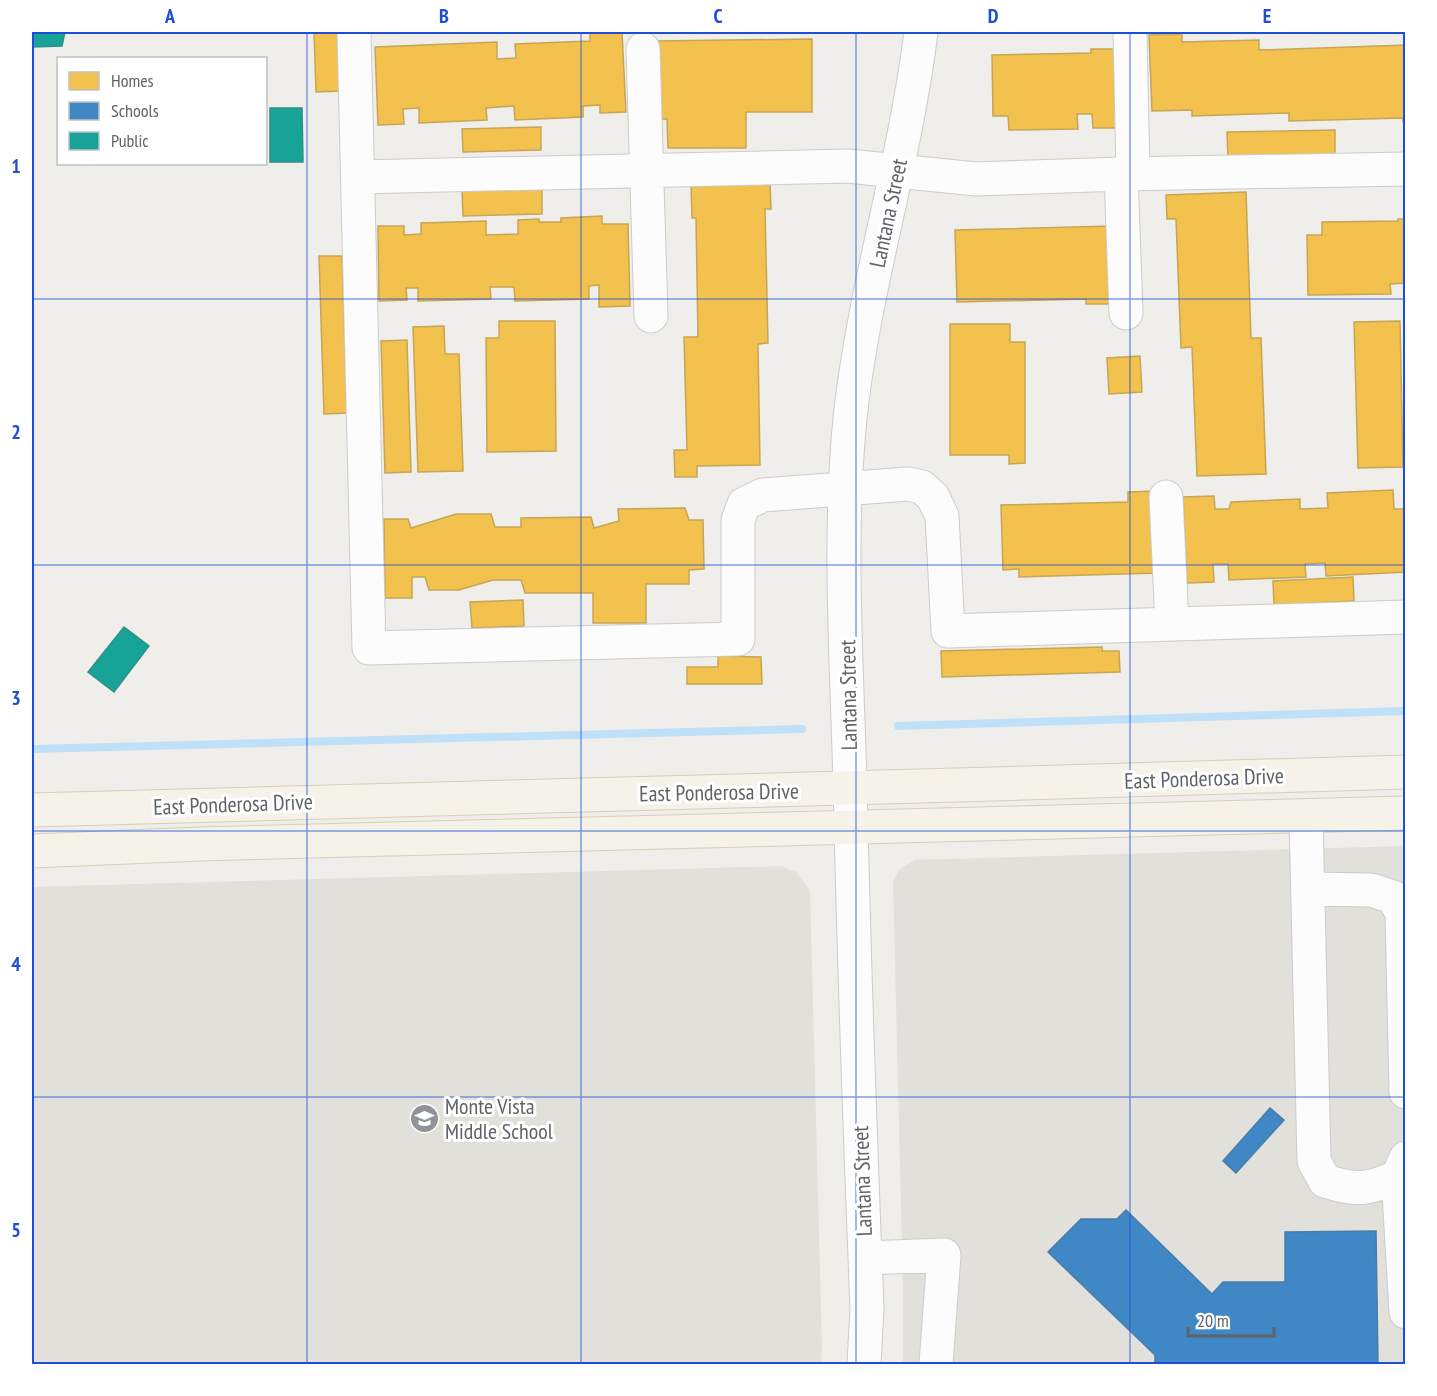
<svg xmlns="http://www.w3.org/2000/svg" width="1437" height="1396" viewBox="0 0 1437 1396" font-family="'PT Sans Narrow',sans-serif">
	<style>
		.education { fill: #e2e0da }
		.homes { fill: #f2c14e; stroke: #c6a556; stroke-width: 1.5 }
		.schools { fill: #3f88c5; stroke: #497da9; stroke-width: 1.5 }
		.public { fill: #17a398; stroke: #2d908a; stroke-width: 1.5 }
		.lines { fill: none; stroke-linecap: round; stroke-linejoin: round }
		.stream { stroke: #bfe0f9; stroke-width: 8 }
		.minor-casing { stroke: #cbcccc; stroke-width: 35 }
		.major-casing { stroke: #d7ceb8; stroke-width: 35 }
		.minor { stroke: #fdfcfc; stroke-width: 33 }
		.major { stroke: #f4f2e9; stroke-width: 33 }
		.grid { fill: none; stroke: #1d4ed8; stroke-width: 1.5; stroke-opacity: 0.55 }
		.labels { text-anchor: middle; stroke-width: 6; stroke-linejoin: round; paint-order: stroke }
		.street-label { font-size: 22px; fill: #5f6368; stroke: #fff }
		.poi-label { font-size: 22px; fill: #5f6368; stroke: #fff; text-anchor: start }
		.neatline { fill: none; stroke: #1d4ed8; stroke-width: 2 }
		.grid-label { font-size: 20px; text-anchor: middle; font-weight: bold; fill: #1d4ed8 }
	</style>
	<rect width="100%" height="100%" fill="#efeeea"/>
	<!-- education -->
	<path class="education" d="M1405,846V1364H903V1288L893,881L900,869L915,860Z
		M781,866L796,872L810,890L822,1349L821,1364H32V887Z"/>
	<!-- homes -->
	<path class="homes" d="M314,32H340L341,91L316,92Z
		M622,32L626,112L600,113V105L583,106V117L515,120L514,106L486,108L487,120L419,123V108L403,109L404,124L378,125L375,47L497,42V59L516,58L515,44L590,41V33Z
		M1182,34V42L1259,40V50L1406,45V122H1403V118L1289,121V113L1192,116V110L1152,111L1149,35Z
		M812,39V112H746V148H668L667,119H658L657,41Z
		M1091,49H1117L1118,128H1093L1092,114H1077L1078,129L1009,130L1008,116H993L992,55L1091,53Z
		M541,127V150L463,152L462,129Z
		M1335,130V155L1228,158L1227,132Z
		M770,183L771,209H765L768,343L758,344L760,465L697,466V477H675L674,450H687L684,337H698L696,218H692L691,184Z
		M542,187V214L463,216L462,189Z
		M1246,192L1251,338H1261L1266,474L1197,476L1192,347L1181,348L1176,219H1167L1166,195Z
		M602,216V224H628L630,306L599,307V285L589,286V299L515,301L514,287H490L491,299L418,301V288H406L407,300L379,301L378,226H404V235L421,234V223L486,221V235L518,234V220L539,219V222H561V218Z
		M1398,219H1406V283L1390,284L1391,294L1308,295L1307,235H1322V222L1398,221Z
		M1112,226L1113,304H1086V299L957,302L955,230Z
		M319,256H342L347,413L324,414Z
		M499,321H555L556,451L487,452L486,338H499Z
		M1400,321L1403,467L1358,468L1354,322Z
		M950,324H1010V342H1025V463L1009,464V455H950Z
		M444,326L445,354H459L463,471L418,472L413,327Z
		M407,340L411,472L385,473L381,341Z
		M1140,356L1142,392L1109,394L1107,358Z
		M1393,490L1394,509H1406V572L1326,576L1325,563L1305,564L1306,577L1229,580L1228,564H1213L1214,582L1187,583L1183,497L1214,496L1215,509H1229L1231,502L1300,499V509L1328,508L1327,493Z
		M1156,491L1158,573L1019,577V569L1003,570L1001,505L1128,502V492Z
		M685,508L689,520H703L704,569L689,570V584H646V623H593V593H525L521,580H493L459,590H429L425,577H412V598H385L384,519H408L411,528L456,514H491L495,527H521V518L591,517L594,528L619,521L618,509Z
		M1353,577L1354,601L1274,605L1273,581Z
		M523,600L524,626L472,628L470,602Z
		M1102,647V651H1119L1120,672L942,677L941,651Z
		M718,656L761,657L762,684H687V667H718Z"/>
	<!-- schools -->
	<path class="schools" d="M1270,1108L1284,1120L1236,1173L1223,1161Z
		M1126,1210L1212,1294L1223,1282H1285V1232L1376,1231L1378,1364H1155V1355L1048,1252L1081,1219H1117Z"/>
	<!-- public -->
	<path class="public" d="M32,32H65L62,46L32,47Z
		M270,108H302L303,162H270Z
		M124,627L149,646L114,692L88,672Z"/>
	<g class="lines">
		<!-- stream -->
		<path class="stream" d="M898,726L1406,711
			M32,749L802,729"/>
		<defs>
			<path id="minor" d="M354,32L369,648L738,639V520L744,504L763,495L908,484L922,487L933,497L942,516L948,631L1406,617
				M1130,32L1133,174
				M643,49L651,316
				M1121,174L1126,313
				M358,177L848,166L976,179L1121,174L1406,169
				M1166,497L1172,623
				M1306,817L1314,1161L1325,1181C1356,1191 1369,1190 1398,1176L1406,1158
				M1308,889L1371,890L1393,897L1402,913L1406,1092
				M1398,1176L1406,1312
				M865,1258L944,1255L936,1364
				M864,1364L867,1308C860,1134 854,960 850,786C847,664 838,540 850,418C864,288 905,162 921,32"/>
			<path id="major" d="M32,810C489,797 948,786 1406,772
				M32,851L200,844L1406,813"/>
		</defs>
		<!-- minor casing -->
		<use href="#minor" class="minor-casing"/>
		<!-- major casing -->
		<use href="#major" class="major-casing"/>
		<!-- minor -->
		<use href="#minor" class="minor"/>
		<!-- major -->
		<use href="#major" class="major"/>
	</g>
	<!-- grid -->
	<path class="grid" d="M307,32V1364M581,32V1364M856,32V1364M1130,32V1364M32,299H1406M32,565H1406M32,831H1406M32,1097H1406"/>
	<!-- icons -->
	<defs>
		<symbol id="school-disc" viewBox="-11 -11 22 22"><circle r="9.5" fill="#919496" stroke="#fff"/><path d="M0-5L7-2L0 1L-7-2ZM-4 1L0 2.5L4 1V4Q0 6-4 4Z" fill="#fff"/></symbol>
	</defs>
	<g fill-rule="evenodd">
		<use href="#school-disc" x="408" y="1102" width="33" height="33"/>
	</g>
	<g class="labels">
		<!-- street labels -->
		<g class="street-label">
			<text transform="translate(888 213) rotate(-78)" y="8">Lantana Street</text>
			<text transform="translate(848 695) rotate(-91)" y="8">Lantana Street</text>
			<text transform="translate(1204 778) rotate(-2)" y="8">East Ponderosa Drive</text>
			<text transform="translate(719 792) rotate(-1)" y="8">East Ponderosa Drive</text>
			<text transform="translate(233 804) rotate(-2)" y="8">East Ponderosa Drive</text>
			<text transform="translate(862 1181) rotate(-92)" y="8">Lantana Street</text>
		</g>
		<!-- poi labels -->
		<g class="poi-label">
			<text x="445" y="1114">Monte Vista<tspan x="445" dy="25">Middle School</tspan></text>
		</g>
	</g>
	<!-- border -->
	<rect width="1437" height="1396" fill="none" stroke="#ffffff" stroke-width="66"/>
	<!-- legend -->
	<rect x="57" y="57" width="210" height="108" fill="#ffffff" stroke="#bfc1c3" stroke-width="1.5"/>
	<rect x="69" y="72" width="30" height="18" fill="#f2c14e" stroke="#bfc1c3" stroke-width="1.5"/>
	<text x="111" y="87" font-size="18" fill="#5f6368">Homes</text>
	<rect x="69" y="102" width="30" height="18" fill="#3f88c5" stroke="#bfc1c3" stroke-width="1.5"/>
	<text x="111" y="117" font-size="18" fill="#5f6368">Schools</text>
	<rect x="69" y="132" width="30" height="18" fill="#17a398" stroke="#bfc1c3" stroke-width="1.5"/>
	<text x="111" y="147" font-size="18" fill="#5f6368">Public</text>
	<!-- scale -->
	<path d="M1188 1327v9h86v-9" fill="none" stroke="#5f6368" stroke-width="3"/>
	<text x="1197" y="1327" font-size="18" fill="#5f6368" stroke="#ffffff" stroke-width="4.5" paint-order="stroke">20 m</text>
	<rect x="33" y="33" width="1371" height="1330" class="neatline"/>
	<g class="grid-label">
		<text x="170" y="23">A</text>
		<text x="444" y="23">B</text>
		<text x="718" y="23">C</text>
		<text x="993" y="23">D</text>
		<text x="1267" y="23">E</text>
		<text x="16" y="173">1</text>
		<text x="16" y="439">2</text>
		<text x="16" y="705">3</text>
		<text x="16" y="971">4</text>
		<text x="16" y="1237">5</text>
	</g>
</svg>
